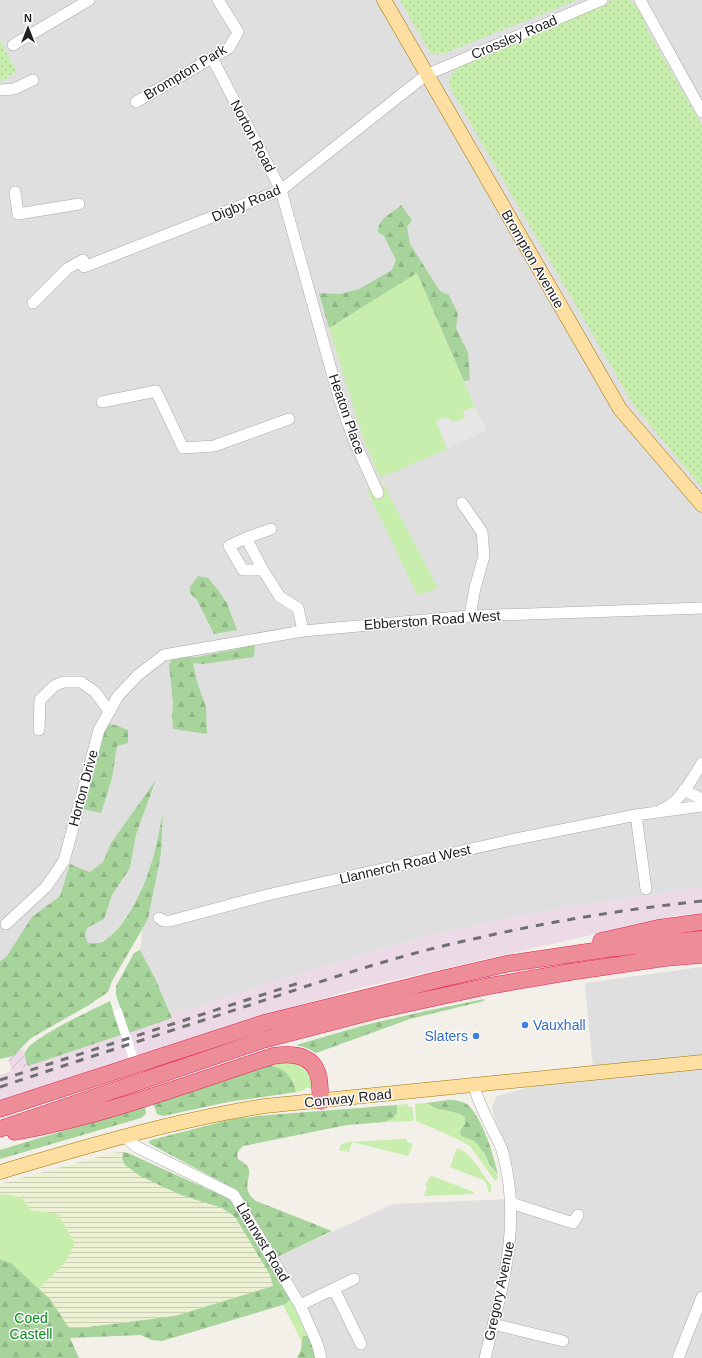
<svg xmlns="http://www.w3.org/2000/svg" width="702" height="1358" viewBox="0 0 702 1358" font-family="Arial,sans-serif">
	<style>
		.residential { fill: #e0dfdf }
		.industrial { fill: url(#industrial-furrows) }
		.railway { fill: #ecdae7 }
		.farmland { fill: url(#farmland-rules) }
		.grass { fill: #c8eead }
		.forest { fill: url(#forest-firs) }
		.garden { fill: url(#garden-dots) }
		.parking { fill: #e6e6e6 }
		.pier { fill: #fff }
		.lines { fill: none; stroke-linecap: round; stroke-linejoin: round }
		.minor-casing { stroke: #a9a9a9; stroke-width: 12 }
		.major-casing { stroke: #a07700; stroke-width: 15 }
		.highway-casing { stroke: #e52155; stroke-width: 17 }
		.minor { stroke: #fff; stroke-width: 11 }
		.major { stroke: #ffdea1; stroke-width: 14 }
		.highway { stroke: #ec8d98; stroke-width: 16 }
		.rail { stroke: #707070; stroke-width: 3; stroke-dasharray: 8 8; stroke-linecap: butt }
		.shop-dot { fill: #3f7fe0; stroke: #fff; stroke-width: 1.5 }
		.labels { text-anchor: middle; stroke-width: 3; stroke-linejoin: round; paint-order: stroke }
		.street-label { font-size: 14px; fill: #222; stroke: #fff }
		.shop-label { font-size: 14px; fill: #366cbe; stroke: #fff; text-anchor: start }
		.park-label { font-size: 14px; fill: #068a1b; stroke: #fff }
	</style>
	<defs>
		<pattern id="industrial-furrows" width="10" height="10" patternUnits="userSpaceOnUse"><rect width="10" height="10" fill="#ecdae7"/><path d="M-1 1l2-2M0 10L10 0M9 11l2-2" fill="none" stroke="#cabbc6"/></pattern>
		<pattern id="farmland-rules" width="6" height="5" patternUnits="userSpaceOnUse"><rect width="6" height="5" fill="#edf1d3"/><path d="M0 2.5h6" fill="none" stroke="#cbceb5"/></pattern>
		<pattern id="forest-firs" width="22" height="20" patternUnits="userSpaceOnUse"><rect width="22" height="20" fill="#a7d49b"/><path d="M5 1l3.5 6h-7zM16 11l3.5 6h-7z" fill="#8fb685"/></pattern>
		<pattern id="garden-dots" width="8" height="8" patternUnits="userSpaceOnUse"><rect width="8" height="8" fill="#c8eead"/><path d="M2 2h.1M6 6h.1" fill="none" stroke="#accc95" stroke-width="1.8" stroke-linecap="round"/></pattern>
	</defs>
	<rect width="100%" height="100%" fill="#f2f0e8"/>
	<!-- residential -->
	<path class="residential" d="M0,0H702V887L571,907L499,920L430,936L367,953L171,1015L155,978L140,950L142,938L141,932L148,919L161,854L163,816L150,868L139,896L127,915L118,928L108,939L94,944L88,943L85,936L86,928L104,919L112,895L130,868L136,835L156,782L111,843L103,862L91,872L70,864L60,896L32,917L6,957L0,961V82L17,72L0,41Z
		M702,967V1358H321L273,1259L393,1204L510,1199L502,1148L492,1108L497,1096L573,1075L595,1072L592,1060L585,983Z"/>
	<!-- industrial -->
	<path class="industrial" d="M21,1049L25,1052L24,1055L28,1066L12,1072L8,1058L13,1056Z"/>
	<!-- railway -->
	<path class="railway" d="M702,887V913L674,916L351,990L124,1060L0,1100V1075L172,1018L171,1015L367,953L430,936L499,920L571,907Z"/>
	<!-- farmland -->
	<path class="farmland" d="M123,1152L122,1159L181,1195L222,1208L235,1217L270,1275L273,1286L175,1316L89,1327L68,1328L50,1299L39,1289L65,1263L58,1214L31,1210L22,1198L8,1194L0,1195V1184L113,1153Z"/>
	<!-- grass -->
	<path class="grass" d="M417,273L475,407L487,430L447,449L380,478L364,441L329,328Z
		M384,485L438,588L417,595L367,490Z
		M278,1061C284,1061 290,1061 295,1062C307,1064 316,1078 310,1089L307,1087L302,1091L296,1092C294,1074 284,1072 269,1065Z
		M426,1103L437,1109L458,1113L465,1117L466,1124L460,1131L466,1138L475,1140C481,1148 485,1156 489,1164C492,1169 497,1173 498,1178L495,1181L470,1146L453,1137L416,1121L415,1104Z
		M408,1104V1107H412L414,1118L413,1121L385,1122C394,1118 397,1115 397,1105Z
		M407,1139V1142L413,1144L408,1156L352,1142L349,1152L339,1150L341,1145L347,1142Z
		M457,1148C471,1152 482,1174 491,1185V1192H489L485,1181L450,1167Z
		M432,1176L474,1192V1194L424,1196L427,1187L425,1185L429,1178Z
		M8,1194L22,1198L31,1210L58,1214L75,1243L65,1263L39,1289L11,1263L0,1259V1195Z
		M291,1298L309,1335L302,1337L301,1340L283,1305L286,1304Z"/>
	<!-- forest -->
	<path class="forest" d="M401,205L412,220L407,227L410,244L440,291L449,295L458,314L456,328L468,353L470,380L464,381L417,273L329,328L319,293L341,294L359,289L392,270L396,260L384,236L378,232C378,218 392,214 401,205Z
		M198,576L208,578L218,590L227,603L237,630L214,634L197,600L190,593V587Z
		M255,644L254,657L203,664L193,663L197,682L206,707L207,734L173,729L172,716L173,703L169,664L172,658C181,656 188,658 197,657C216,653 236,650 255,644Z
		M105,724L115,725L128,730V743L117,746L112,778L101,813L82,809Z
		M156,780L136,835L130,868L112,895L104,919L87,928L85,936L88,943C94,944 103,943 108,938C126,925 144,888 150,867C156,850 159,831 163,813L161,854L148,919L112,981L108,992L89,1005L31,1038L13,1056L0,1059V961L6,957L32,917L60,896L70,864L90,872L103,862L111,843Z
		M140,950L155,978L172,1018L129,1033L116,995V986L134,953Z
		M484,999V1001L410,1019L316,1053L307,1048L296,1045L365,1025L426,1011Z
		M110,1001L121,1035L28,1066C27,1062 23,1056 25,1052C35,1035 91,1011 110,1001Z
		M269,1065C284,1068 294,1077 296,1092L228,1102L163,1116L157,1114L153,1103Z
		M449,1100C456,1100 464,1101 469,1106C483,1120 494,1156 498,1175L490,1165L484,1153L475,1141L461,1136L460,1131L465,1124V1117L458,1113L437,1109L426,1103Z
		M397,1105V1113L393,1118L385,1122L347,1125L243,1146C239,1150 236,1153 238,1159C241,1161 246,1164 248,1167C253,1178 239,1188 256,1201L332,1231L277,1257L242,1197L235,1189L150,1144L149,1142L151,1140L233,1119L269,1115Z
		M145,1106L146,1114L141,1118L0,1159V1150Z
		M123,1152L128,1153L227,1198L232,1202L291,1298L286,1304L162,1341L151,1340L141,1335L70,1338L79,1358H0V1259L11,1263L50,1299L69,1328L89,1327L175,1316L273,1286L270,1275L235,1217L222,1208L181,1195L140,1176L125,1165L122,1159Z
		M309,1335L317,1358H297L301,1350L302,1337Z"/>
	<!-- garden -->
	<path class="garden" d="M400,0H577L445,53L431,54Z
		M613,0H629L640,10L648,31L702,125V488L633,404L450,88L449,78L455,69Z
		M0,40L17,72L0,82Z"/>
	<!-- parking -->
	<path class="parking" d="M475,407L487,430L447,449L436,421L446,417L453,422L465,418L463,411Z"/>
	<!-- pier -->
	<path class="pier" d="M121,1008L153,1103L145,1106L113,1011Z"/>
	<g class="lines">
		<defs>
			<path id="minor" d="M640,0L702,112
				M13,45L89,0
				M212,58L281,190L339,398L353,438L378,493
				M0,90L14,89L33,80
				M136,102L229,48L238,32L218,0
				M15,192L18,214L79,204
				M84,267L281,190L426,75L602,0
				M33,303L68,268L83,260
				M102,402L156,391L183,448L214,446L289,419
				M462,503L482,532L484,556L475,588L470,616
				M246,538L263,570H243L229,546L246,538L271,529
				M263,570L280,597L298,608L303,631
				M39,730L40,700L54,686L63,682H81L95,692L109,711
				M684,790L702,799
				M661,810C680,803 692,779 702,763
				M636,815L646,889
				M159,918L164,921H170L267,895L511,840L636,815L702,806
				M6,924L46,887L64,861L99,730L118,696L138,675L164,655L303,631L470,616L702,608
				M474,1086C478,1102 486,1116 493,1131C496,1137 500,1144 502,1150C523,1223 502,1288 485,1358
				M125,1137L137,1147L234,1195L300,1305L317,1343L321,1358
				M511,1203L573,1223L578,1215
				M334,1289L361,1344
				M300,1305L354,1279
				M493,1324L563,1341
				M678,1358L702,1297"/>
			<path id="major" d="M384,0L620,409L702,505
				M0,1172C87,1146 176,1120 265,1106L702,1062"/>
			<path id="highway" d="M601,941L658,928L702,922
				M0,1109L264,1023L437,980L506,964L607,949L702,939
				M0,1129L263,1040L378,1010L489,986L570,972L665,958L702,955
				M15,1132C103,1116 188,1084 273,1056C292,1053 314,1054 319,1078C320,1085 320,1093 321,1101"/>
		</defs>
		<!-- minor casing -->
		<use href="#minor" class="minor-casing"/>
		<!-- major casing -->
		<use href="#major" class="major-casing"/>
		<!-- highway casing -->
		<use href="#highway" class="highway-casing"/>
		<!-- minor -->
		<use href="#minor" class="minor"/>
		<!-- major -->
		<use href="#major" class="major"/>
		<!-- highway -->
		<use href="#highway" class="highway"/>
		<!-- rail -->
		<path class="rail" d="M0,1080L302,982
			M0,1087C83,1059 167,1032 250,1005C325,980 401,954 478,938C552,921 627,909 702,901"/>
	</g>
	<!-- markers -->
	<g class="shop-dot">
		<circle cx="525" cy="1025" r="4"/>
		<circle cx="476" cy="1036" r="4"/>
	</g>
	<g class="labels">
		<!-- street labels -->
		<g class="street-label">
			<text transform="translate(514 37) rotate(-23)" y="5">Crossley Road</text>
			<text transform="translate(185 72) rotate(-31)" y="5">Brompton Park</text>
			<text transform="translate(253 136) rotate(62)" y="5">Norton Road</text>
			<text transform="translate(246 203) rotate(-23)" y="5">Digby Road</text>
			<text transform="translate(533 259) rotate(60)" y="5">Brompton Avenue</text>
			<text transform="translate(347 414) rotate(71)" y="5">Heaton Place</text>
			<text transform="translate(432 620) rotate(-4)" y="5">Ebberston Road West</text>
			<text transform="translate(83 788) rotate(-75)" y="5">Horton Drive</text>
			<text transform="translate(405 864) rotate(-13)" y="5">Llannerch Road West</text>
			<text transform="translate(348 1098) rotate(-6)" y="5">Conway Road</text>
			<text transform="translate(263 1242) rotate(59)" y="5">Llanrwst Road</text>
			<text transform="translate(499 1291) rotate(-78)" y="5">Gregory Avenue</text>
		</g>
		<!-- shop labels -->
		<g class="shop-label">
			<text x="533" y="1030">Vauxhall</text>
			<text x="468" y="1041" text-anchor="end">Slaters</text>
		</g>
		<!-- park labels -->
		<g class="park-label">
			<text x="31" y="1323">Coed<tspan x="31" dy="16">Castell</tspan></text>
		</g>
	</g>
	<!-- north arrow -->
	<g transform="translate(28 28)" stroke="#ffffff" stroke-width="3" paint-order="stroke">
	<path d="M0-3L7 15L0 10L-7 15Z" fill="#222222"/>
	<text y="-6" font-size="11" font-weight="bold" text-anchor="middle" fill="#222222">N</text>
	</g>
</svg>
